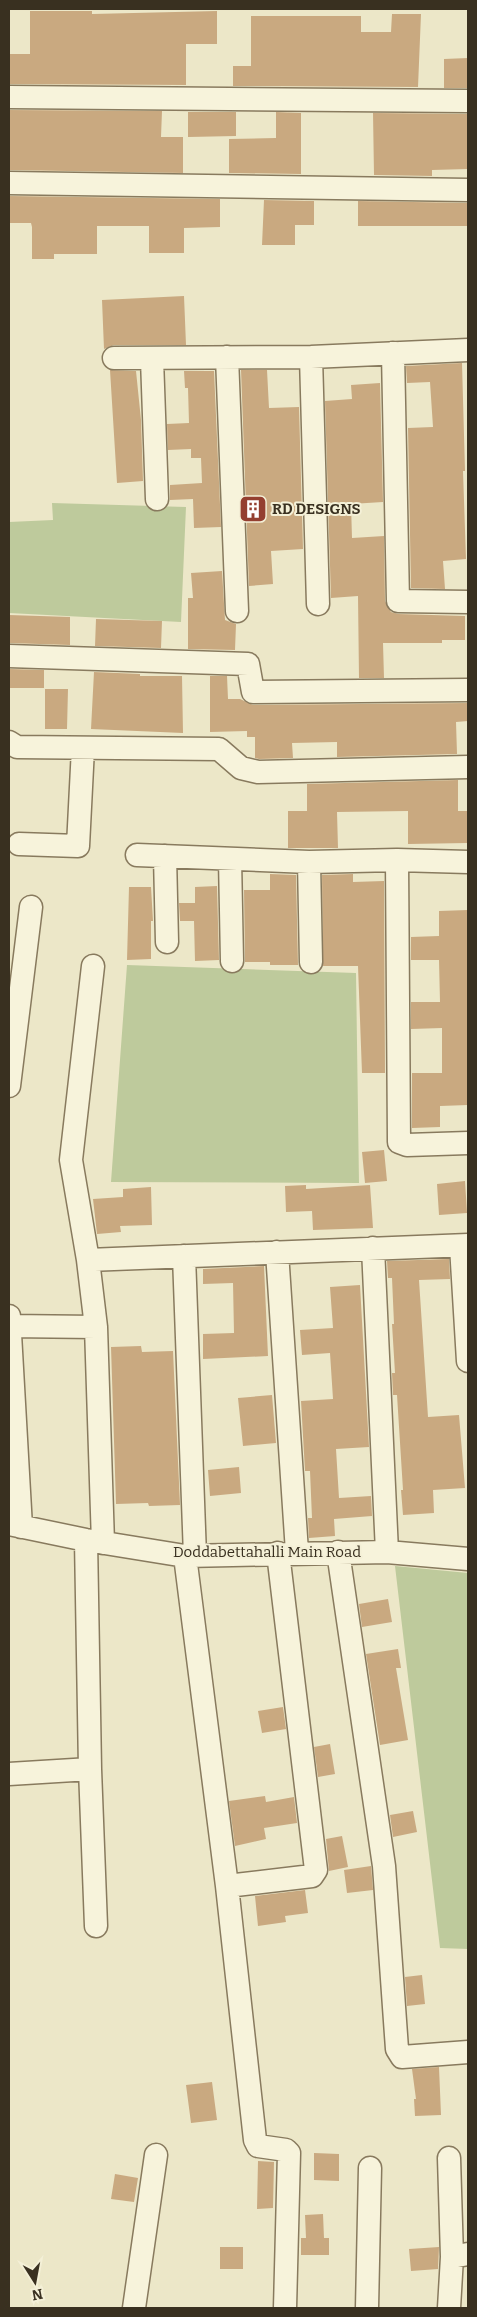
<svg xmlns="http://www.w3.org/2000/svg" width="477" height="2317" viewBox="0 0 477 2317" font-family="Bitter,serif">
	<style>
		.green { fill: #beca9c }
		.building { fill: #c9a980 }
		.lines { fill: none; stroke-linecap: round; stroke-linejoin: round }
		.minor-casing { stroke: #887a5e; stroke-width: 25 }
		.minor { stroke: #f7f3db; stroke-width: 22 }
		.labels { text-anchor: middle; stroke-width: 4; stroke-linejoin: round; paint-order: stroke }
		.poi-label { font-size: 15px; font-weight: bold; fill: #393020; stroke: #f4f0d7; text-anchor: start }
		.street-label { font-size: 15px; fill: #393020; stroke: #f4f0d7 }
	</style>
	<rect width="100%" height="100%" fill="#ece7c8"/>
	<!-- green -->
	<path class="green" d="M52,503L186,507L181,622L9,613V522L53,520Z
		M127,965L356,973L359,1183L111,1182Z
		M395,1566L468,1573V1949L440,1948Z"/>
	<!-- building -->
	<path class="building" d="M30,11H92V14L217,11V44H186V85L9,84V54H30Z
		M392,14H421L418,87L233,86V66H251V16H361V32H391Z
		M468,58V88H444V59Z
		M9,110L162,111L161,137H183V173L9,170Z
		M188,112H236V136L188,137Z
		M276,112L301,113V174L229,173V139L276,138Z
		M373,113L468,114V169L432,170V176L374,175Z
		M9,196L220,199V227L184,228V253H149V226H97V254H54V259H32V227L31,223H9Z
		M264,200L314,201V225H295V245H262Z
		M358,201L468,203V226H358Z
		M184,296L186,345H114L104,349L102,300Z
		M462,363L465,471H463L466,559L443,561L445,589L411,588L408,428L433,427L430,382L407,383L406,366Z
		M110,370L136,371L141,420L143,481L117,483Z
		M241,370H267L269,408L299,407L303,549L271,551L273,584L249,586Z
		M184,371H214L221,527L194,528L193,499L170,500V485L202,483L201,458H191V449L168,450L167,424L189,423L188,388H185Z
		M380,383L383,502L351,504L352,538L384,536L385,601L391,612L398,614L465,616V640H442V643H383L384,678H359L358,596L331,598L325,401L352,399L351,385Z
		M222,571L225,620L236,624L235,650L188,649V598H193L191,573Z
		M9,615L70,617V645L9,643Z
		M96,619L162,621L161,648L95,646Z
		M9,669L44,670V688H9Z
		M94,672L140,674V676H182L183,733L91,729Z
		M210,676H227L228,699H240L253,705L468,703V721L456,722L457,754L337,757V742L292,743L293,758L259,759L255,758V737H247V731L210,732Z
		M45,689H68L67,729H45Z
		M458,780V811H468V843L408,844V811L337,812L338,848H288V811H307V784Z
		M270,874L296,875L298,965H270V962H245L244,890H270Z
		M353,874V882L384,881L385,1073H362L358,966H323L322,875Z
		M217,886L219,960L195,961L194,921H180L179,903H195V887Z
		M129,887H151L153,921H151V959L127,960Z
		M468,910V1105L440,1106V1127L412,1128V1073H442V1028L411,1029V1002H440L439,960H411V937L439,936V911Z
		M384,1150L387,1181L365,1183L362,1152Z
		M465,1181L467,1213L439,1215L437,1184Z
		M306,1185V1189L370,1185L373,1228L313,1230L312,1211L286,1212L285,1186Z
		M151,1187L152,1225L120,1226L121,1232L97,1234L93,1199L123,1197V1189Z
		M449,1259L450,1279L419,1280L428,1417L459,1415L465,1488L433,1490L434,1513L403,1515L401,1490H403L397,1395H393L392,1373H395L392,1324H394L392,1278H388L387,1261Z
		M264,1266L268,1356L203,1359V1334L234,1333L233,1283L203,1284V1269Z
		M360,1285L369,1447L336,1449L339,1498L371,1496L372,1516L334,1519L335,1536L309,1538L308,1518H312L310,1471H305L301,1401L333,1399L330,1353L302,1355L300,1330L333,1328L330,1287Z
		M141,1346L142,1352L173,1351L180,1505L149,1506L148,1503L116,1504L111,1347Z
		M272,1395L276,1443L243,1446L238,1398Z
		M239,1467L241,1493L210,1496L208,1470Z
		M388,1599L392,1622L362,1627L359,1604Z
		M398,1649L401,1668H396L408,1740L380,1745L366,1654Z
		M283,1707L286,1729L262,1733L258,1711Z
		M330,1744L335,1774L318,1777L314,1747Z
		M265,1796L266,1802L294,1797L297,1823L264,1828L266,1839L235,1846L229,1801Z
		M413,1811L417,1832L393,1837L390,1815Z
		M342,1836L348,1867L329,1871L326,1839Z
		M371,1866L373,1890L347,1893L344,1870Z
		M305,1890L308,1913L285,1916L286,1922L258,1926L255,1896Z
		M422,1975L425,2004L407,2006L405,1977Z
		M439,2067L441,2115L415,2116L414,2099H416L412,2069Z
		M212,2082L217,2120L191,2123L186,2085Z
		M314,2153L339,2154V2181L314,2180Z
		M258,2161L274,2162L273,2208L257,2209Z
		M115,2174L138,2178L134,2202L111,2199Z
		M323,2214L324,2238H329V2255H301V2238H306L305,2215Z
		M220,2247H243V2269H220Z
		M439,2247L438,2269L411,2271L409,2249Z"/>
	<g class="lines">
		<defs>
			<path id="minor" d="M9,97L468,101
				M9,183L468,190
				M393,353L398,601L468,602
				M227,357L237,611
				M311,357L318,604
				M114,358L311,357L468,350
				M152,359L157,499
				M9,656L248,664L253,692L468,690
				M9,742L17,747L219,749L241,768L258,772L468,767
				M19,844L78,846L83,748
				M137,855L309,862L397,860L468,862
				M165,856L167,942
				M230,859L232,961
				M397,860L399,1142L407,1145L468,1143
				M309,862L311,962
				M9,1086L31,907
				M461,1246L468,1361
				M373,1248L387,1552
				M277,1252L297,1552
				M184,1256L195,1556
				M88,1260L71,1160L93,966
				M9,1316L21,1527
				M9,1326L96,1327
				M9,1524L86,1540L185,1556L387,1552L468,1559
				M86,1540L90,1769L96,1926
				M103,1543L96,1327L88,1260L468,1245
				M338,1552L384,1866L397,2049L402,2057L468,2052
				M185,1556L227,1886L255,2140L258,2146L286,2150L289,2153L285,2308
				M9,1774L90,1769
				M227,1886L312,1876L316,1870L278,1553
				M449,2158L452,2257
				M134,2308L156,2155
				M367,2308L370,2168
				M449,2308L452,2257L468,2254"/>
		</defs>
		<!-- minor casing -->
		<use href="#minor" class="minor-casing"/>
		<!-- minor -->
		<use href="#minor" class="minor"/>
	</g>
	<!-- icons -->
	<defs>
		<symbol id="building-square" viewBox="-11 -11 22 22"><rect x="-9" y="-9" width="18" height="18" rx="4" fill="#943f30" stroke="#f4f0d7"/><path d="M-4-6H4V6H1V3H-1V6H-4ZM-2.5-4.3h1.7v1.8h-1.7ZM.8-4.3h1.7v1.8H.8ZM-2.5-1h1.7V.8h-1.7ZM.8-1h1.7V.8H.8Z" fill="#fff"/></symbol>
	</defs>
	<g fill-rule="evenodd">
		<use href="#building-square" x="237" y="493" width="32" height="32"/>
	</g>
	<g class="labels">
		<!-- poi labels -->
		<g class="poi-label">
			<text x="272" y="514">RD DESIGNS</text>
		</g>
		<!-- street labels -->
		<g class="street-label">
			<text x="267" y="1557">Doddabettahalli Main Road</text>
		</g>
	</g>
	<!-- border -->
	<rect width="477" height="2317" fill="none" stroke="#393020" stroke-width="20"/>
	<!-- north arrow -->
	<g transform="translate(35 2282) rotate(169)" stroke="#f4f0d7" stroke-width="4" paint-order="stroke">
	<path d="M0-4L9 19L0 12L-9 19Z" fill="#393020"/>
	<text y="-8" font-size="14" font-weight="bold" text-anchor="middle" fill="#393020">N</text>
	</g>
</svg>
